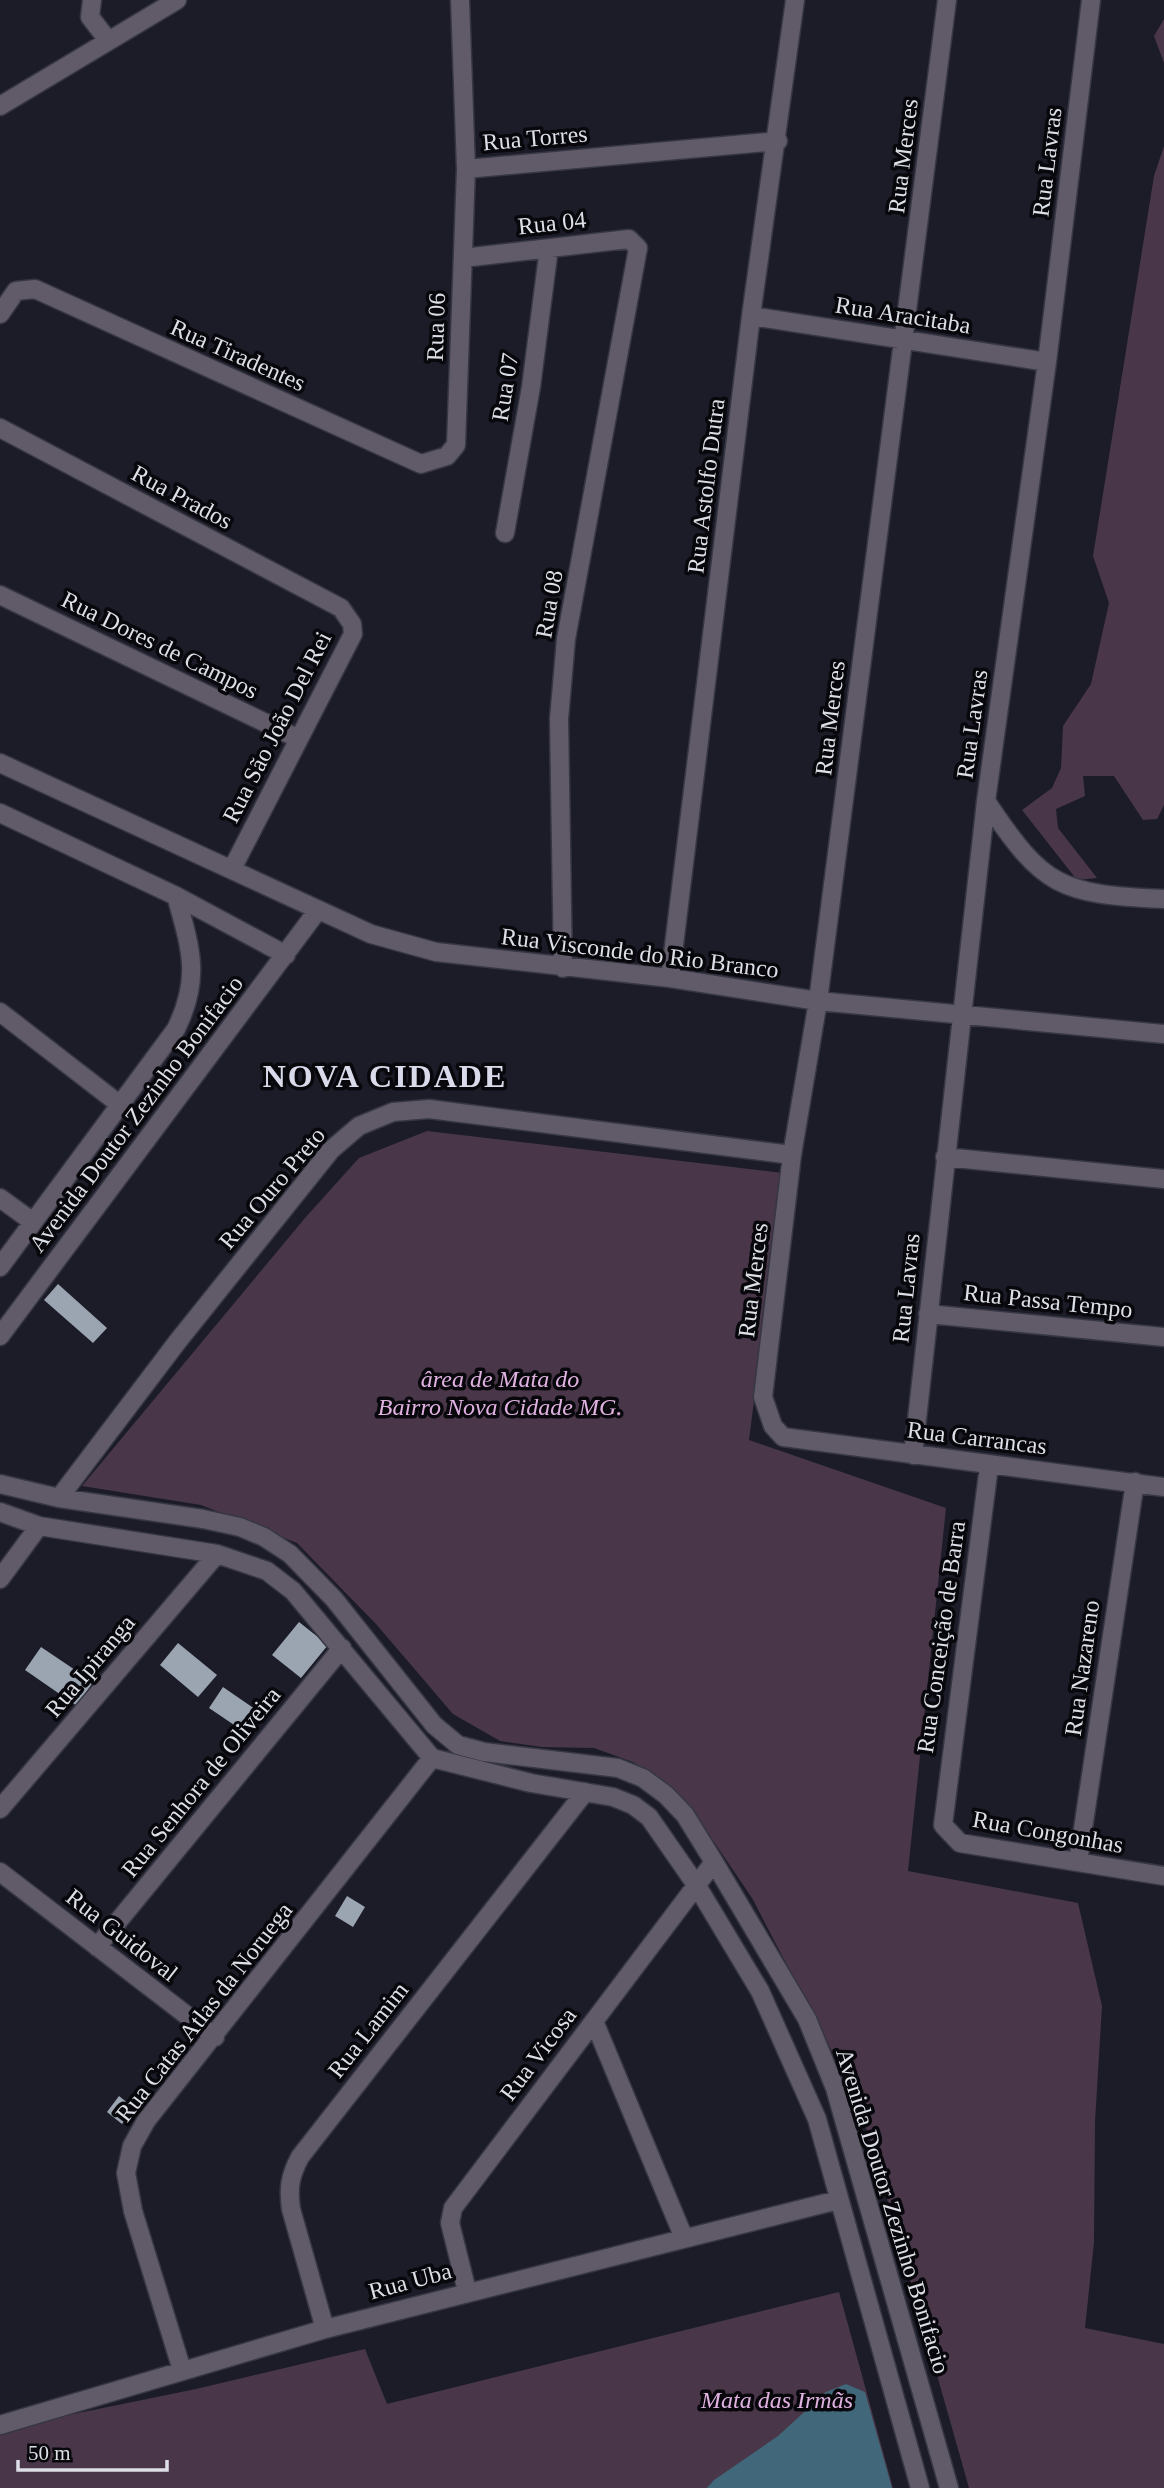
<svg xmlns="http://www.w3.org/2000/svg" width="1164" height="2488" viewBox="0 0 1164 2488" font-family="'Times New Roman',serif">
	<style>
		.green { fill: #493749 }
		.water { fill: #41677b }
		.building { fill: #9ba4b1 }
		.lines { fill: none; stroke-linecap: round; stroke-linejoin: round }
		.minor-casing { stroke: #363743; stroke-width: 21 }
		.minor { stroke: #605a69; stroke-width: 18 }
		.labels { text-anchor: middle; stroke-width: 7; stroke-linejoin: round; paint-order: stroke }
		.street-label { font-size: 24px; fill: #dddfe7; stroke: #07070c }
		.park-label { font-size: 24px; font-style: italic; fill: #e1b2e1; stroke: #07070c }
		.district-label { font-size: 32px; font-weight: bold; letter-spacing: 2px; fill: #d9dbeb; stroke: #07070c }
	</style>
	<rect width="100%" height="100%" fill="#1b1c28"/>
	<!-- green -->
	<path class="green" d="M1164,19V63L1154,36Z
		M1164,146V805L1157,819L1143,820L1114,776H1083L1085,796L1056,809L1058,828L1097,878L1077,880L1022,810L1052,788L1061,768L1063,726L1091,684L1109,603L1093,556L1154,176Z
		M427,1131L783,1173L749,1440L946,1508L908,1871L1078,1903L1102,2006L1095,2122L1094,2242L1085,2328L1164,2344V2488H969L870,2138L847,2080L752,1898L691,1808L656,1777L633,1762L594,1748L542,1747L500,1741L453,1714L376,1624L297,1543L201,1505L82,1486L305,1218L359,1158Z
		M839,2292L893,2488H0V2429L196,2389L365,2349L387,2404Z"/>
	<!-- water -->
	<path class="water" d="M846,2384L865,2392L892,2488H707L714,2480L778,2436L826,2392Z"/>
	<!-- building -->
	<path class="building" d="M58,1284L107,1328L93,1343L44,1300Z
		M299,1622L328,1645L301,1678L272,1655Z
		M178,1643L217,1675L198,1697L160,1665Z
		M41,1647L93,1682L77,1706L25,1670Z
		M223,1687L258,1711L243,1731L209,1708Z
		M347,1896L365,1907L353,1927L335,1916Z
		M119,2096L134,2108L122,2124L107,2112Z"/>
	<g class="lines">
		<defs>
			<path id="minor" d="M92,0L90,17L107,39
				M947,0L818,1001L792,1155L763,1397L773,1426L783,1437L1164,1487
				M0,106L177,0
				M466,169L778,141
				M463,258L629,239L638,248L566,639L559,719L563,968
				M0,314L16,291L35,289L421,464L447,456L456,445L466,169L460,0
				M751,316L1047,362
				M0,428L341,608L352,624L353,634L232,869
				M505,533L531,387L549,248
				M0,595L299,739
				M0,763L371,934L436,952L670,978L818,1001L1164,1034
				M986,801C1044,888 1060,894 1164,899
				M0,813L176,896L286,955
				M670,978L751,316L795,0
				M0,1012L119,1104
				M945,1157L1164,1179
				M0,1198L33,1222
				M0,1267L176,1029C201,978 191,949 176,896
				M928,1314L1164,1337
				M0,1336L318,910
				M913,1455L986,801L1047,362L1091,0
				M989,1466L943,1825L960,1843L1164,1876
				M0,1484L59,1498L203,1519L240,1527L264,1537L290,1554L334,1599L434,1725L458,1745L484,1752L618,1768L643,1778L666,1795L685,1815L714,1862L807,2019L835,2088L949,2488
				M59,1498L178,1341L331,1150L359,1126L393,1112L429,1109L792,1155
				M0,1512L39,1526L217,1554L267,1571L293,1591L432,1758L531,1783L613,1797L633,1805L649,1817L697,1886L760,1991L817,2119L920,2488
				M0,1579L39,1526
				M0,1809L217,1554
				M1078,1862L1135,1482
				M0,1872L215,2037
				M97,1947L342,1648
				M594,2021L684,2238
				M467,2291L450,2223L453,2208L714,1862
				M325,2329L291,2209C288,2188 290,2176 300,2157L585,1792
				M182,2370L133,2211L126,2173L132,2146L146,2121L432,1758
				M0,2425L325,2329L838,2200"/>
		</defs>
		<!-- minor casing -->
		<use href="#minor" class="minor-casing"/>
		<!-- minor -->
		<use href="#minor" class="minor"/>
	</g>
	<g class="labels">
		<!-- street labels -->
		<g class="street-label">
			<text transform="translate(535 138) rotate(-5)" y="8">Rua Torres</text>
			<text transform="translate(903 156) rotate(-83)" y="8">Rua Merces</text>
			<text transform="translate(1047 162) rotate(-83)" y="8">Rua Lavras</text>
			<text transform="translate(552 223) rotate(-6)" y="8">Rua 04</text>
			<text transform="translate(903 315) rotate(9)" y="8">Rua Aracitaba</text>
			<text transform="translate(436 327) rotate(-88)" y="8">Rua 06</text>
			<text transform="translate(238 355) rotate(24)" y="8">Rua Tiradentes</text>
			<text transform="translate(505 387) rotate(-81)" y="8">Rua 07</text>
			<text transform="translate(706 486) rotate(-83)" y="8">Rua Astolfo Dutra</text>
			<text transform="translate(182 497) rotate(28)" y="8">Rua Prados</text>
			<text transform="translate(549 604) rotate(-80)" y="8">Rua 08</text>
			<text transform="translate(160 645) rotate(26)" y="8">Rua Dores de Campos</text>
			<text transform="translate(830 718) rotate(-83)" y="8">Rua Merces</text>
			<text transform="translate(972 724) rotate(-82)" y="8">Rua Lavras</text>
			<text transform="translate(277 727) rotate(-63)" y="8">Rua São João Del Rei</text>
			<text transform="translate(640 953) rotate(7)" y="8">Rua Visconde do Rio Branco</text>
			<text transform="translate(136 1114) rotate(-53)" y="8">Avenida Doutor Zezinho Bonifacio</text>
			<text transform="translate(272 1188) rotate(-50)" y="8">Rua Ouro Preto</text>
			<text transform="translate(753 1280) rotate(-83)" y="8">Rua Merces</text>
			<text transform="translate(906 1288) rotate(-84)" y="8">Rua Lavras</text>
			<text transform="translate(1048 1301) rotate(6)" y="8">Rua Passa Tempo</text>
			<text transform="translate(977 1438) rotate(7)" y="8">Rua Carrancas</text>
			<text transform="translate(941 1637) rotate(-82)" y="8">Rua Conceição de Barra</text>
			<text transform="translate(90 1666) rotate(-50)" y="8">Rua Ipiranga</text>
			<text transform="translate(1082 1668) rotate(-82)" y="8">Rua Nazareno</text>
			<text transform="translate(201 1782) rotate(-51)" y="8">Rua Senhora de Oliveira</text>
			<text transform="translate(1048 1832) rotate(10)" y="8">Rua Congonhas</text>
			<text transform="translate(122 1935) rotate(38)" y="8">Rua Guidoval</text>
			<text transform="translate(204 2012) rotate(-52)" y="8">Rua Catas Atlas da Noruega</text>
			<text transform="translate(368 2030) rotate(-52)" y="8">Rua Lamim</text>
			<text transform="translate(538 2054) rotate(-53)" y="8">Rua Vicosa</text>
			<text transform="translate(893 2211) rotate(73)" y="8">Avenida Doutor Zezinho Bonifacio</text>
			<text transform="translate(410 2281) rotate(-15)" y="8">Rua Uba</text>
		</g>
		<!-- park labels -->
		<g class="park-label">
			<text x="500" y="1387">ârea de Mata do<tspan x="500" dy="28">Bairro Nova Cidade MG.</tspan></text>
			<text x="777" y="2408">Mata das Irmãs</text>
		</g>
		<!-- district labels -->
		<g class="district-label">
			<text x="385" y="1087">NOVA CIDADE</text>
		</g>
	</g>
	<!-- scale -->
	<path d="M18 2460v10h149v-10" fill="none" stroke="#dddfe7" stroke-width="3.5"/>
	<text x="28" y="2460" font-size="21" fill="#dddfe7" stroke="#07070c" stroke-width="5" paint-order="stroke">50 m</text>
</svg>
